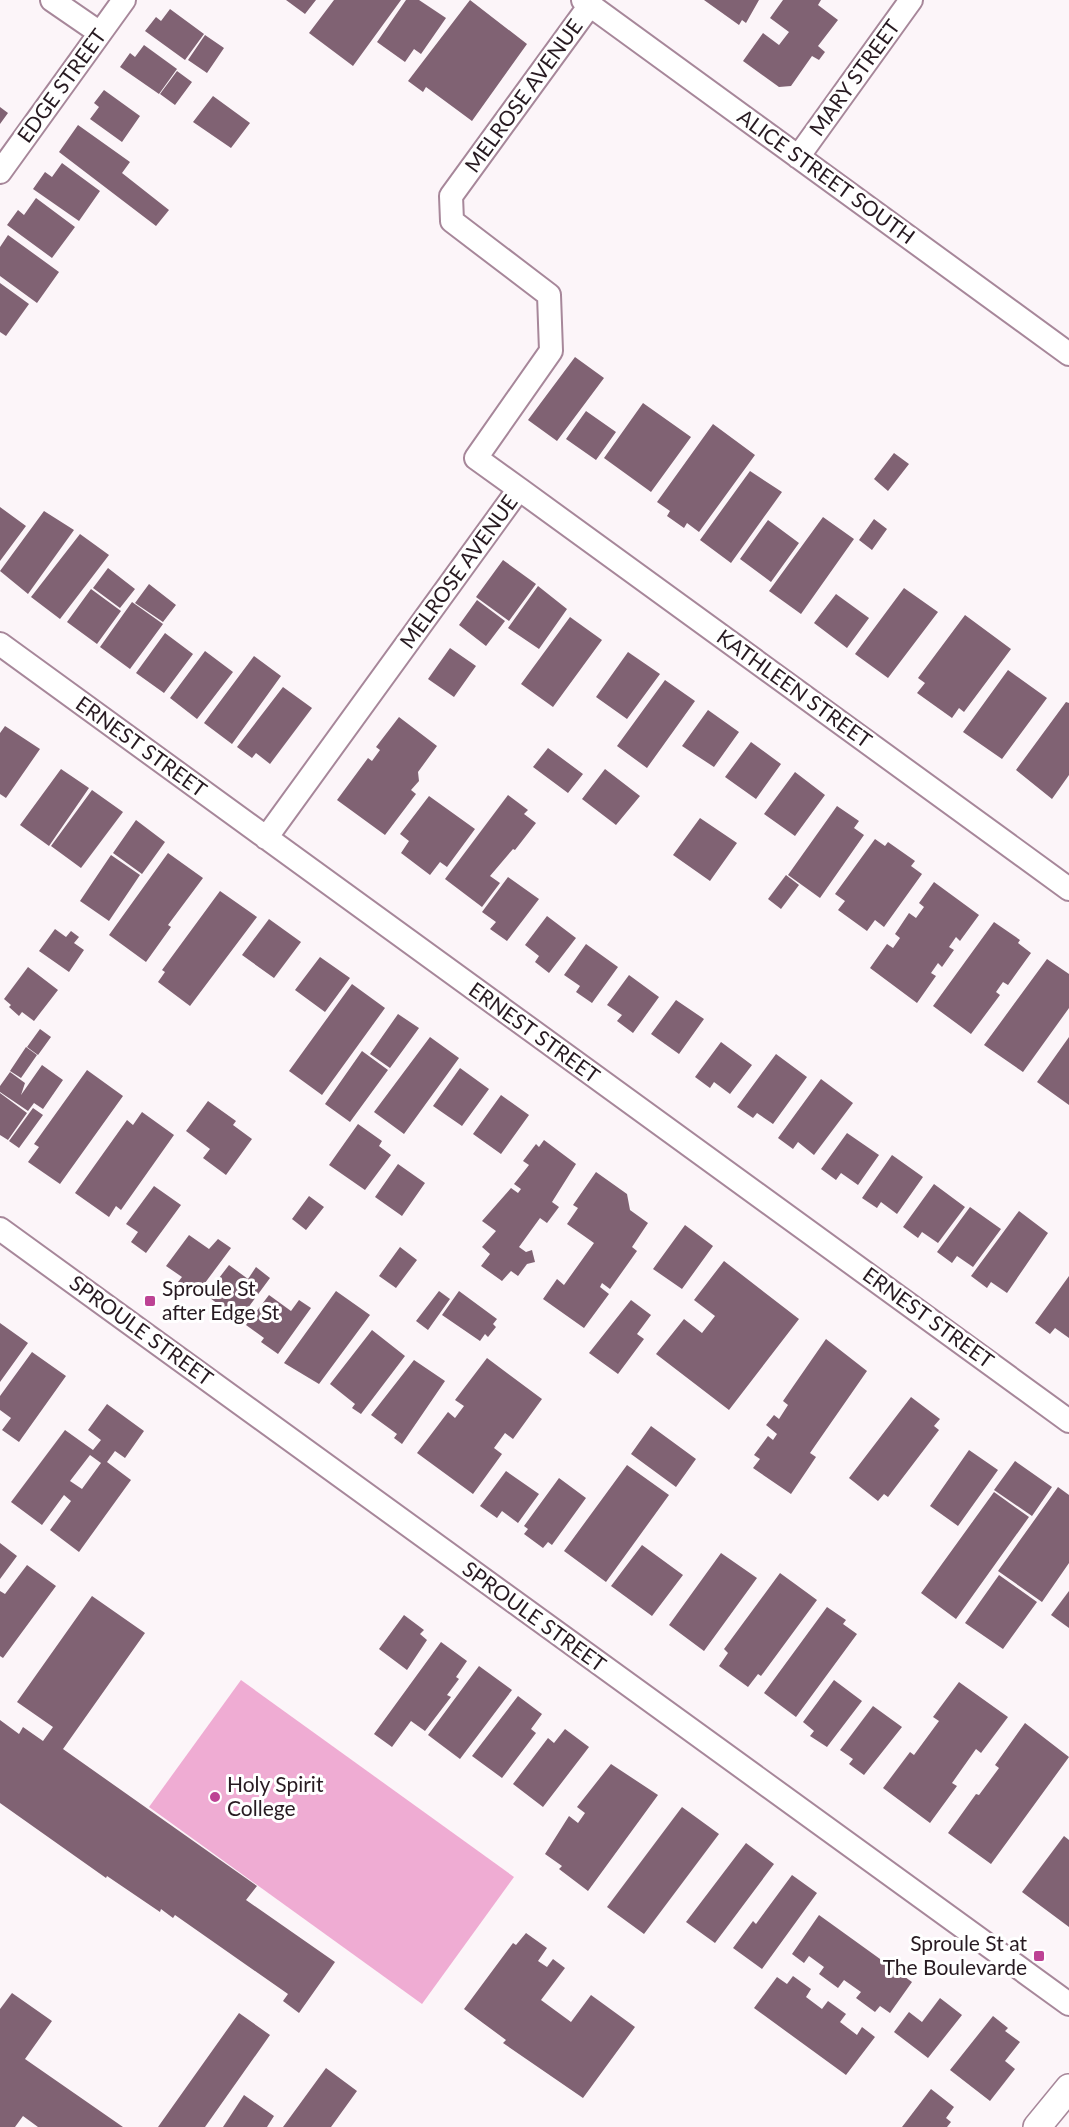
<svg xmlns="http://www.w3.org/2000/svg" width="1069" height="2127" viewBox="0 0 1069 2127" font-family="Lato,sans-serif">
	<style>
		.green { fill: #efacd3 }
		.building { fill: #806273; fill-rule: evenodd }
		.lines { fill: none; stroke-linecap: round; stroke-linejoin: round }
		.minor-casing { stroke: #a7879a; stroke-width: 26 }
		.tertiary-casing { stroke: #a7879a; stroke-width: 30 }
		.minor { stroke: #fff; stroke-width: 22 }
		.tertiary { stroke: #fff; stroke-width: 27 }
		.poi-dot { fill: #bd4294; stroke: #fff; stroke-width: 2 }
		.labels { text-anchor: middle; stroke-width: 6; stroke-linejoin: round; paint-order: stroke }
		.street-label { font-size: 21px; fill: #271a21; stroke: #fff }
		.poi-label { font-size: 21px; fill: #271a21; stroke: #fff; text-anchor: start }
	</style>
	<rect width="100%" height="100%" fill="#fcf5f9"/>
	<!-- green -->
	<path class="green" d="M241,1680L514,1877L422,2004L149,1807Z"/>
	<!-- building -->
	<path class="building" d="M286,0H316L305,14Z
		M334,0H401L353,66L309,33Z
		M406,0H419L446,18L421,54L414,49L405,62L377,42Z
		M470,0L527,44L472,121L426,87L423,92L408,81Z
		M704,0H759L746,23L742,20L739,25Z
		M783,0H821L818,5L838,20L818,46L825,52L819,60L812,56L791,86L779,87L743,61L763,33L779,45L789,32L770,18Z
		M170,9L204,34L185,60L145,31L156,17L161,21Z
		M205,35L224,48L207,73L188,60Z
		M144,45L177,69L159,94L120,67L130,53L135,57Z
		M177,71L192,82L175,105L160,94Z
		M104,90L140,116L122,142L90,119L99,107L94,103Z
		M213,96L250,123L231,148L193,122Z
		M0,107L8,113L0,124Z
		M78,125L130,162L122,173L169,210L156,226L59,152Z
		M62,163L100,191L79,221L33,189L45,172L52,177Z
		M36,198L75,227L52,258L7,225L18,210L24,215Z
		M8,235L59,272L37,303L0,276V247Z
		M0,283L29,304L6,336L0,332Z
		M575,357L604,378L557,441L528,420Z
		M643,403L691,437L651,492L604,458Z
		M586,411L616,432L596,460L566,439Z
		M713,424L755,455L699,532L687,523L684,528L667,516L670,511L657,502Z
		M894,453L909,464L888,491L874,479Z
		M750,471L782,492L731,563L700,540Z
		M0,507L26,526L0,561Z
		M44,511L74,530L28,594L0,571Z
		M823,517L854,539L801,614L769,591Z
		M874,519L887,529L872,550L859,540Z
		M768,520L799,543L771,582L740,559Z
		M80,534L109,555L60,619L31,597Z
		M503,560L536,584L509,621L476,597Z
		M108,568L135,589L120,608L93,588Z
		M149,584L176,605L163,622L135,603Z
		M538,586L567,609L539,649L508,628Z
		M904,588L938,612L888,678L855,654Z
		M91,589L121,611L97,644L67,622Z
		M836,594L869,618L847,648L814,623Z
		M477,600L505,621L486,646L459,625Z
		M132,602L163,624L130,669L100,647Z
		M965,615L1011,649L964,712L959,708L952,718L917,693L925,683L918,678Z
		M570,617L602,640L553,707L521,684Z
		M165,633L193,654L164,693L136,673Z
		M450,648L476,666L454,697L428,679Z
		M205,651L233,672L197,719L170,698Z
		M628,652L660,674L627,719L596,697Z
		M254,656L281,676L232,744L204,723Z
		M1008,670L1047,698L1002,759L963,732Z
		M665,680L695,701L647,768L617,746Z
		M283,687L312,708L270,764L256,753L252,758L237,747Z
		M1066,702L1069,703V775L1052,799L1016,770Z
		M708,710L739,732L714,767L682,746Z
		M399,717L437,746L418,772L419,781L411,790L416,794L385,835L337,800L368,758L372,761L380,750L376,747Z
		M5,726L40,749L6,798L0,794V733Z
		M751,742L781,764L756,799L725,777Z
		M548,748L583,774L568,793L533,767Z
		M61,769L89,788L49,846L20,825Z
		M605,769L640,796L616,825L582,799Z
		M795,772L825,795L795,836L764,814Z
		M92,790L123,812L81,868L51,846Z
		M508,795L528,810L524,814L536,823L515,850L513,849L490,876L500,883L482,907L445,879Z
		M429,796L475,829L447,867L440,862L430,875L401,853L409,841L400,834Z
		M837,806L859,821L854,828L864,835L820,898L788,875Z
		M700,818L737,843L710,881L673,855Z
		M136,820L165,842L142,874L113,853Z
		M875,839L885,846L888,842L915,861L911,866L922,874L884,927L875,920L867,931L838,910L845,901L835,894Z
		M168,853L203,878L168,925L171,927L146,962L109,935Z
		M111,855L140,875L109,921L80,901Z
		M786,875L799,885L781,909L768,899Z
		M508,877L539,899L507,941L490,929L496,922L482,912Z
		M934,882L979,915L960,941L956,937L949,947L954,950L942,967L938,963L931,973L936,976L917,1003L870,968L887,944L893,948L900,938L895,934L909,913L916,918L924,907L919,903Z
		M220,891L257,917L190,1006L158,982L165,972L162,970Z
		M547,916L576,938L549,973L535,962L539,956L525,945Z
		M269,919L301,942L274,978L242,955Z
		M994,922L1020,940L1018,943L1031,953L1008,985L1003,982L996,992L1000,995L971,1034L933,1006Z
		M55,929L66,937L71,931L79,937L74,943L84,950L69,972L39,951Z
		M586,944L618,967L592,1003L576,992L580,986L564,975Z
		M320,957L350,978L325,1012L295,990Z
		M1047,959L1069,974V1008L1023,1072L984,1045Z
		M28,967L58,990L34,1021L22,1012L19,1016L9,1007L11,1005L4,999Z
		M629,975L659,997L633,1033L617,1021L622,1015L607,1005Z
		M352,984L385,1008L322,1095L289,1071Z
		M676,1000L704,1019L679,1054L651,1034Z
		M398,1014L419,1028L390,1068L370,1054Z
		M40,1029L51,1037L38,1055L27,1047Z
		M430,1037L459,1058L404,1134L374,1112Z
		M1069,1037V1105L1037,1082Z
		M721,1042L752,1065L730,1094L714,1082L710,1088L695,1077Z
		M26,1047L37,1055L21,1078L10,1071Z
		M362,1051L388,1070L350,1122L325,1104Z
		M776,1054L807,1077L773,1124L757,1113L753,1118L737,1107Z
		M42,1065L63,1080L43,1109L34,1103L28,1111L0,1092V1086L10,1072L25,1083L21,1095Z
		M460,1068L489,1089L462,1126L433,1106Z
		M87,1070L123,1096L60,1184L28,1162L39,1147L34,1144Z
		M821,1079L853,1103L814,1155L798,1142L793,1149L778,1138Z
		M0,1093L27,1113L8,1140L0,1135Z
		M501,1095L529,1115L501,1154L473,1134Z
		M208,1101L236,1121L233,1125L252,1139L226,1175L203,1158L210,1149L186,1131Z
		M33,1108L43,1115L19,1148L9,1141Z
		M142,1112L174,1135L121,1210L116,1206L109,1217L75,1193L127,1120L133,1125Z
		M358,1124L382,1141L379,1146L391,1155L365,1190L329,1165Z
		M847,1133L879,1155L858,1185L841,1173L836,1180L821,1169Z
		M544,1140L576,1164L552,1202L559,1207L547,1223L540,1218L519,1247L526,1252L532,1250L535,1262L527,1264L518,1276L511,1271L502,1281L481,1266L490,1254L482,1247L496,1231L482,1221L511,1188L518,1193L521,1189L514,1184L529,1165L523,1161L536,1144L539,1147Z
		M892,1155L923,1177L897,1214L881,1202L877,1208L862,1198Z
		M398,1164L425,1183L402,1216L375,1197Z
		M596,1172L627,1194L630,1210L648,1223L632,1247L637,1251L610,1289L602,1283L600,1287L609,1294L584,1328L543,1299L557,1279L564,1285L594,1243L567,1224L578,1208L573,1205Z
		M934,1184L965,1207L938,1243L922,1232L918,1238L903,1227Z
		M154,1186L181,1205L146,1253L131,1242L138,1232L126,1224Z
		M309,1196L324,1207L306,1230L292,1219Z
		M970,1207L1001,1229L973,1267L957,1256L952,1263L937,1252Z
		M1019,1211L1048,1233L1007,1293L991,1282L987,1288L971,1276Z
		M685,1225L713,1246L682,1289L653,1269Z
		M189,1235L209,1249L218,1239L231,1248L196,1295L178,1282L182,1277L166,1266Z
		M400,1247L417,1260L396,1288L379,1276Z
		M724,1261L799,1319L729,1410L656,1354L684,1319L702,1333L715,1316L694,1300Z
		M229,1265L248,1279L256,1267L270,1278L236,1324L219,1311L222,1307L206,1295Z
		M1069,1276V1338L1055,1328L1050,1334L1035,1323Z
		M336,1291L370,1315L319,1384L284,1363Z
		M439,1291L450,1299L428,1330L416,1321Z
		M459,1291L497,1319L493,1324L496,1327L488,1337L485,1334L480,1341L442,1315Z
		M269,1295L291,1311L299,1300L311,1308L278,1354L261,1342L264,1338L246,1325Z
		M631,1300L651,1315L637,1334L644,1339L618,1374L589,1353Z
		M0,1323L28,1343L0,1382Z
		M372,1330L405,1356L361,1414L352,1408L355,1404L330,1384Z
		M826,1339L867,1371L810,1453L816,1457L791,1494L753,1468L760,1459L754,1455L768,1436L773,1440L777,1434L766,1425L774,1415L779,1419L788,1405L783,1401Z
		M32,1352L66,1376L19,1442L2,1430L11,1418L0,1410V1396Z
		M487,1358L542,1399L513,1439L505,1433L494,1448L502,1454L473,1494L417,1453L448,1412L455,1418L464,1406L455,1400Z
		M414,1360L445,1381L402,1444L394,1438L397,1434L371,1415Z
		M911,1397L940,1419L934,1426L939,1430L888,1497L884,1494L878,1501L849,1478Z
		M107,1404L144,1431L125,1458L115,1451L107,1462L131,1480L79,1552L50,1530L71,1501L64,1495L42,1525L11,1502L65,1430L93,1450L101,1440L88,1430ZM90,1455L101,1463L82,1489L70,1481Z
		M651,1426L696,1459L676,1487L631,1454Z
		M969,1450L998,1470L958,1526L930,1506Z
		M1015,1461L1052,1487L1032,1516L994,1490Z
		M627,1465L669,1495L606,1582L564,1551Z
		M506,1471L539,1494L518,1523L502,1511L497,1518L480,1506Z
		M559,1478L586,1498L552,1545L548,1542L543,1548L524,1534L528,1529L524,1526Z
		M1058,1487L1069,1495V1563L1042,1602L998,1571Z
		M994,1492L1029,1517L956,1619L921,1593Z
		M0,1543L17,1556L0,1579Z
		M642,1545L683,1575L652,1616L611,1586Z
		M721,1553L757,1578L704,1651L669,1625Z
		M27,1565L56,1586L3,1658L0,1656V1591L5,1594Z
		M780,1573L817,1600L761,1676L758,1674L748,1687L719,1666L728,1653L724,1649Z
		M999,1575L1037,1602L1003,1649L965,1623Z
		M1069,1591V1628L1051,1615Z
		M92,1596L145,1633L63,1749L257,1886L246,1900L335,1962L299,2013L283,2001L288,1994L175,1915L173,1918L161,1909L160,1912L107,1876L106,1878L0,1803V1720L19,1734L23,1727L43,1741L53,1727L17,1702Z
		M827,1607L846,1620L843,1624L857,1634L796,1717L764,1693Z
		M404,1615L424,1630L420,1634L427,1640L407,1670L379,1649Z
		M441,1642L467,1661L456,1677L459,1679L447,1695L451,1697L425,1731L411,1721L392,1747L374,1734Z
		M479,1666L512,1690L460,1759L428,1735Z
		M834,1680L862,1701L827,1747L810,1736L814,1731L803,1722Z
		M959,1682L1008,1717L981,1753L976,1749L952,1783L957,1786L930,1823L883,1788L910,1752L914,1755L939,1721L933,1717Z
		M518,1696L542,1714L531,1729L536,1733L502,1778L472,1756Z
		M873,1706L902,1727L864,1775L849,1764L853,1759L840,1750Z
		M1025,1723L1069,1757L991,1864L948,1833L976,1794L979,1795L999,1768L995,1765Z
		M565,1729L589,1747L543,1807L513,1784L548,1738L554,1743Z
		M611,1764L658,1795L588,1891L559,1869L562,1866L545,1854L569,1816L578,1823L585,1813L577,1807Z
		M682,1807L719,1834L644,1934L607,1907Z
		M1064,1836L1069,1840V1927L1022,1892Z
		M746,1843L774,1864L715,1943L686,1922Z
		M792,1875L817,1893L762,1969L733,1948L753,1921L756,1924Z
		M819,1915L912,1982L890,2013L880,2006L875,2012L856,1998L861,1992L844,1980L838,1988L819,1974L824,1967L809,1956L804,1963L792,1954Z
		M526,1933L547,1948L538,1961L547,1967L553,1959L565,1968L541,2000L571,2022L591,1995L635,2027L583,2098L503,2043L506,2040L464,2009L513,1943L516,1945Z
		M793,1976L811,1989L806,1997L822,2009L828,2001L846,2014L840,2022L857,2035L862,2027L875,2037L846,2075L754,2008L777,1977L787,1984Z
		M12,1993L52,2021L25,2059L123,2127H38L23,2116L15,2127H0V2009Z
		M940,1998L962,2015L928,2058L894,2032L909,2012L922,2022Z
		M239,2013L270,2035L205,2127H158Z
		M993,2016L1008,2028L1005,2031L1020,2042L1005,2061L1015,2069L990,2101L950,2070Z
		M326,2068L357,2091L331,2127H283Z
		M931,2089L954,2107L946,2118L951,2122L947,2127H902Z
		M244,2095L274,2116L267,2127H223Z"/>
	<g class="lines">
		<defs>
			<path id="minor" d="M52,0L100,33
				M583,0L1069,354
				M798,157L911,0
				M0,172L124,0
				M519,489L1069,889
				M0,644L1069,1421
				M266,838L519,489L476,458L551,351L549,295L452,221L451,196L590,5
				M0,1229L1069,2004"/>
			<path id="tertiary" d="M1037,2127L1069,2088"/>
		</defs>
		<!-- minor casing -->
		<use href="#minor" class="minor-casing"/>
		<!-- tertiary casing -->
		<use href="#tertiary" class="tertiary-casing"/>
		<!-- minor -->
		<use href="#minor" class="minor"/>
		<!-- tertiary -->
		<use href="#tertiary" class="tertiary"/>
	</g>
	<!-- markers -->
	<g class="poi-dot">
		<rect x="144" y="1295" width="12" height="12" rx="3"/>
		<circle cx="215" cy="1797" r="6"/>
		<rect x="1033" y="1950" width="12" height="12" rx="3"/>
	</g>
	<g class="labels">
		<!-- street labels -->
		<g class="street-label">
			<text transform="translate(855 78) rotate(-54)" y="7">MARY STREET</text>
			<text transform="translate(62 86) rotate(-54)" y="7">EDGE STREET</text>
			<text transform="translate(524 96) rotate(-54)" y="7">MELROSE AVENUE</text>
			<text transform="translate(826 177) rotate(36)" y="7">ALICE STREET SOUTH</text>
			<text transform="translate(459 572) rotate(-54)" y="7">MELROSE AVENUE</text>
			<text transform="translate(794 689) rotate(36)" y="7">KATHLEEN STREET</text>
			<text transform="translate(141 747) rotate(36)" y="7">ERNEST STREET</text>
			<text transform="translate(534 1033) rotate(36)" y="7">ERNEST STREET</text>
			<text transform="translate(928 1318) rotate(36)" y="7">ERNEST STREET</text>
			<text transform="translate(141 1331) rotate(36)" y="7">SPROULE STREET</text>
			<text transform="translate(534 1617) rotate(36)" y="7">SPROULE STREET</text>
		</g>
		<!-- poi labels -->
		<g class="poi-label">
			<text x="162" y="1296">Sproule St<tspan x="162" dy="24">after Edge St</tspan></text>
			<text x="227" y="1792">Holy Spirit<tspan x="227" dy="24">College</tspan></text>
			<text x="1027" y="1951" text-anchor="end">Sproule St at<tspan x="1027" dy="24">The Boulevarde</tspan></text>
		</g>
	</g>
</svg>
